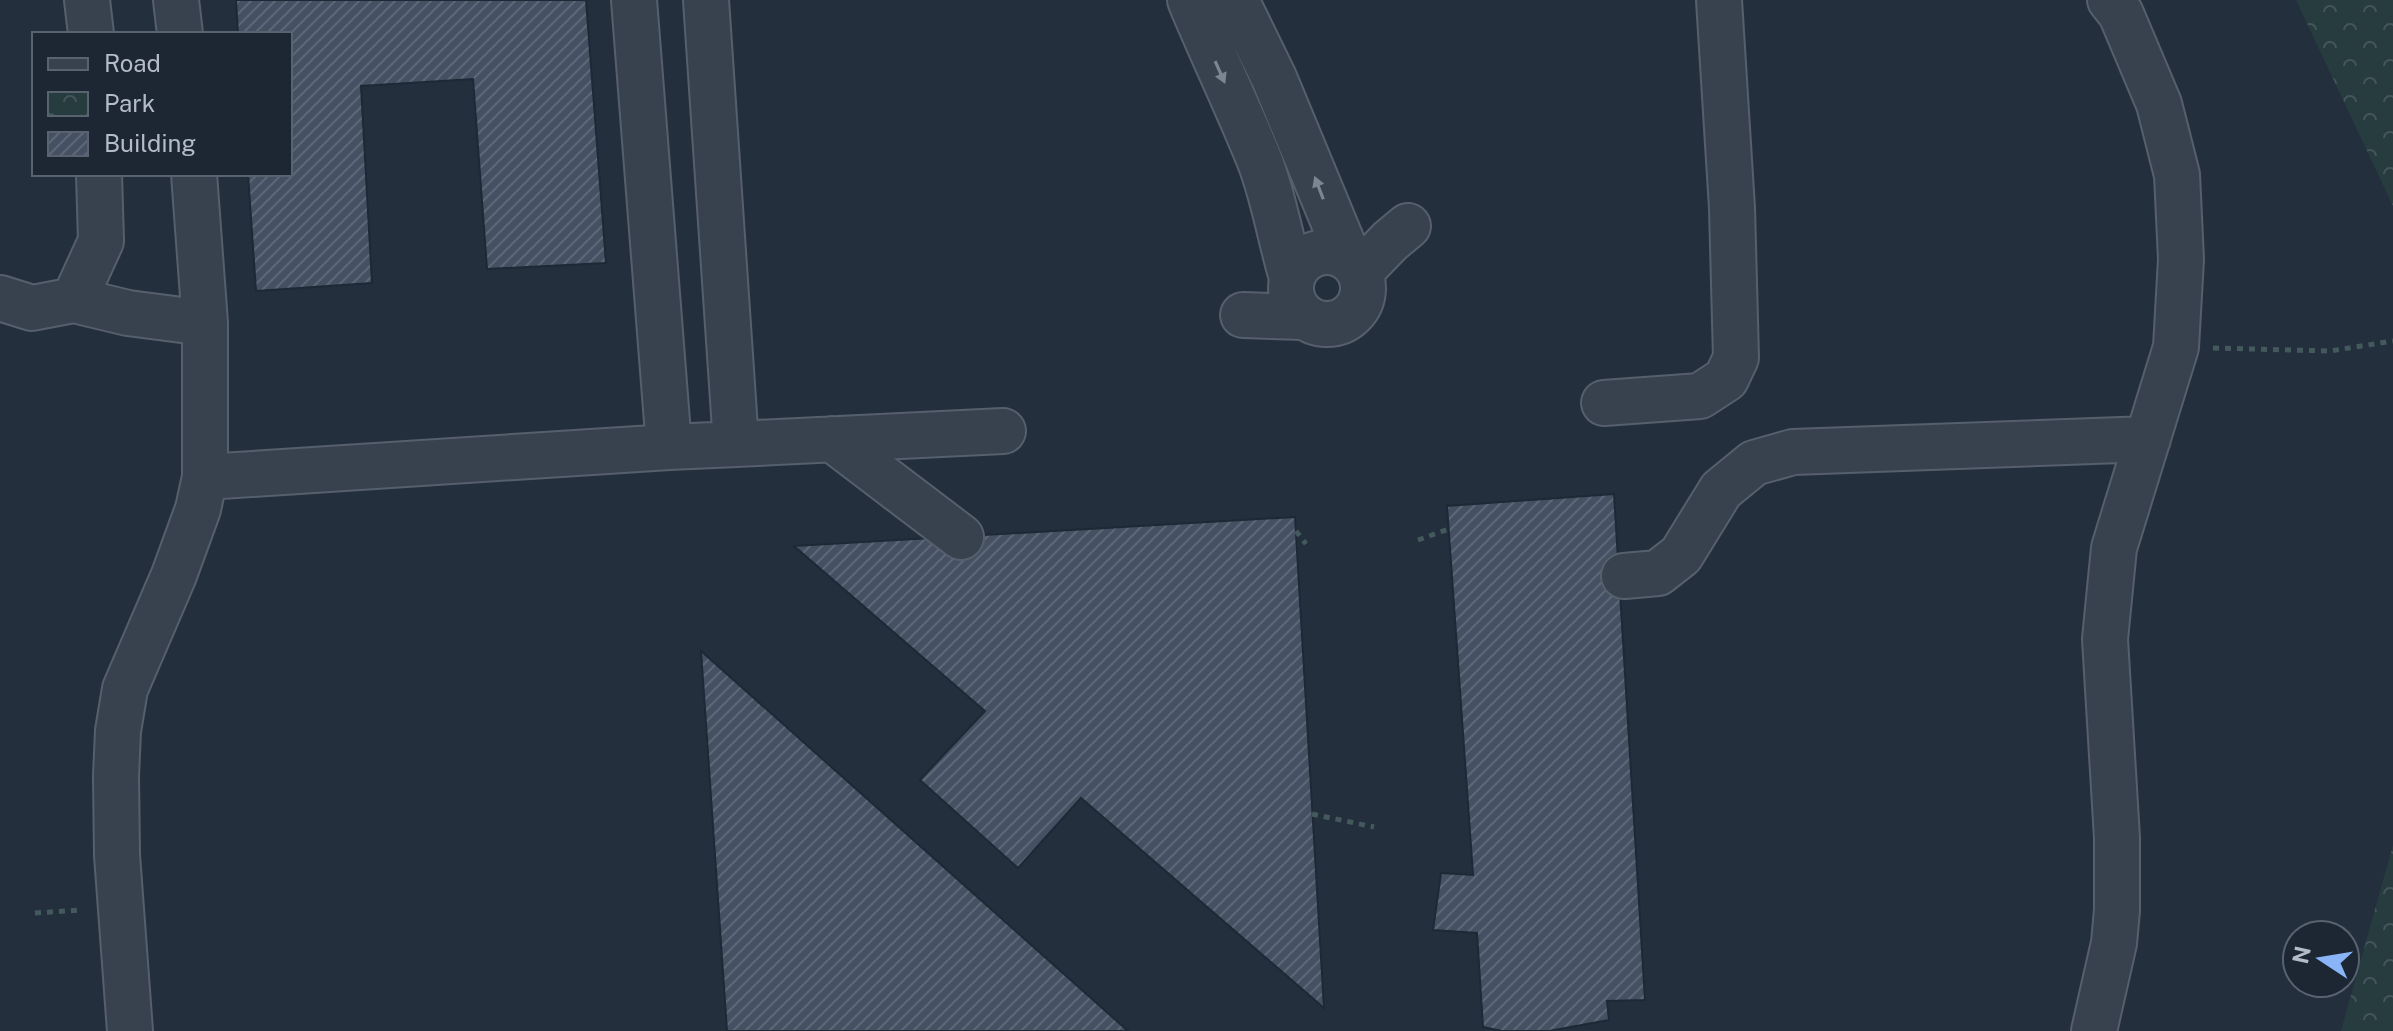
<svg xmlns="http://www.w3.org/2000/svg" width="2393" height="1031" viewBox="0 0 2393 1031" font-family="'Public Sans',sans-serif">
	<style>
		.park { fill: url(#park-crowns) }
		.building { fill: url(#building-hatch); stroke: #1f2835; stroke-width: 2 }
		.lines { fill: none; stroke-linecap: round; stroke-linejoin: round }
		.minor-casing { stroke: #565f6c; stroke-width: 48 }
		.path { stroke: #44595c; stroke-width: 5; stroke-dasharray: 6 6; stroke-linecap: butt }
		.minor { stroke: #38414e; stroke-width: 44 }
		.oneway { fill: #7c8592 }
	</style>
	<defs>
		<pattern id="park-crowns" width="20" height="18" patternUnits="userSpaceOnUse" patternTransform="scale(2)"><rect width="20" height="18" fill="#263c3f"/><path d="M2 6a3 3 0 1 1 6 0M12 15a3 3 0 1 1 6 0" fill="none" stroke="#435659"/></pattern>
		<pattern id="building-hatch" width="6" height="6" patternUnits="userSpaceOnUse" patternTransform="scale(2)"><rect width="6" height="6" fill="#455162"/><path d="M-1 1l2-2M0 6l6-6M5 7l2-2" fill="none" stroke="#5d6877"/></pattern>
	</defs>
	<rect width="100%" height="100%" fill="#242f3e"/>
	<!-- park -->
	<path class="park" d="M2296,0H2393V206Z
		M2393,845V1031H2341Z"/>
	<!-- building -->
	<path class="building" d="M236,0H586L606,263L487,269L473,79L361,86L372,283L256,291L248,174H290V34H238Z
		M1614,494L1645,1000L1607,1001L1609,1020L1549,1031H1502L1483,1027L1477,933L1433,930L1441,873L1473,875L1447,506Z
		M1295,517L1324,1008L1081,798L1018,868L920,780L985,711L794,546Z
		M701,651L1128,1031H727Z"/>
	<g class="lines">
		<defs>
			<path id="minor" d="M87,0L91,34
				M176,0L180,34
				M1190,0C1212,53 1237,105 1259,159C1274,197 1280,238 1292,278
				M1236,0L1274,78L1349,259
				M1291 288a36 36 0 1 1 72 0a36 36 0 1 1-72 0Z
				M1360,272L1390,241L1408,226
				M0,298L32,308L74,300L101,241L99,174
				M74,300L128,313L205,323
				M1243,315L1303,317
				M1604,403L1700,396L1726,379L1736,358L1732,208L1719,0
				M832,439L961,537
				M736,444L1003,431
				M669,447L736,444L706,0
				M205,477L669,447L634,0
				M1624,576L1658,573L1681,555L1721,490L1754,463L1793,452L2148,439
				M130,1031L117,855L116,776L118,731L125,689L174,575L198,509L205,477V323L194,174
				M2094,1031L2114,943L2117,910V838L2105,639L2114,548L2176,347L2181,259L2177,175L2159,104L2121,14L2110,0"/>
		</defs>
		<!-- minor casing -->
		<use href="#minor" class="minor-casing"/>
		<!-- path -->
		<path class="path" d="M2213,348L2330,351L2393,341
			M1296,531L1306,544
			M1418,540L1449,529
			M1312,814L1374,827
			M35,913L82,910"/>
		<!-- minor -->
		<use href="#minor" class="minor"/>
	</g>
	<!-- one-way arrows -->
	<defs><path id="oneway-solid" d="M-6-.8H1V-3.2L6.5 0L1 3.2V.8H-6Z" transform="scale(2)"/></defs>
	<g class="oneway">
		<use href="#oneway-solid" transform="translate(1220 72) rotate(66)"/>
		<use href="#oneway-solid" transform="translate(1319 188) rotate(-111)"/>
	</g>
	<!-- legend -->
	<rect x="32" y="32" width="260" height="144" fill="#1d2633" stroke="#59626f" stroke-width="2"/>
	<rect x="48" y="58" width="40" height="12" fill="#38414e" stroke="#59626f" stroke-width="2"/>
	<text x="104" y="72" font-size="24" fill="#b4bcc9">Road</text>
	<rect x="48" y="92" width="40" height="24" fill="url(#park-crowns)" stroke="#59626f" stroke-width="2"/>
	<text x="104" y="112" font-size="24" fill="#b4bcc9">Park</text>
	<rect x="48" y="132" width="40" height="24" fill="url(#building-hatch)" stroke="#59626f" stroke-width="2"/>
	<text x="104" y="152" font-size="24" fill="#b4bcc9">Building</text>
	<!-- north arrow -->
	<g transform="translate(2321 959) rotate(282)"><circle r="38" fill="#1d2633" stroke="#59626f" stroke-width="2"/>
	<path d="M0-6L14 30L0 20L-14 30Z" fill="#8ab4f8"/>
	<text y="-12" font-size="22" font-weight="bold" text-anchor="middle" fill="#b4bcc9">N</text>
	</g>
</svg>
